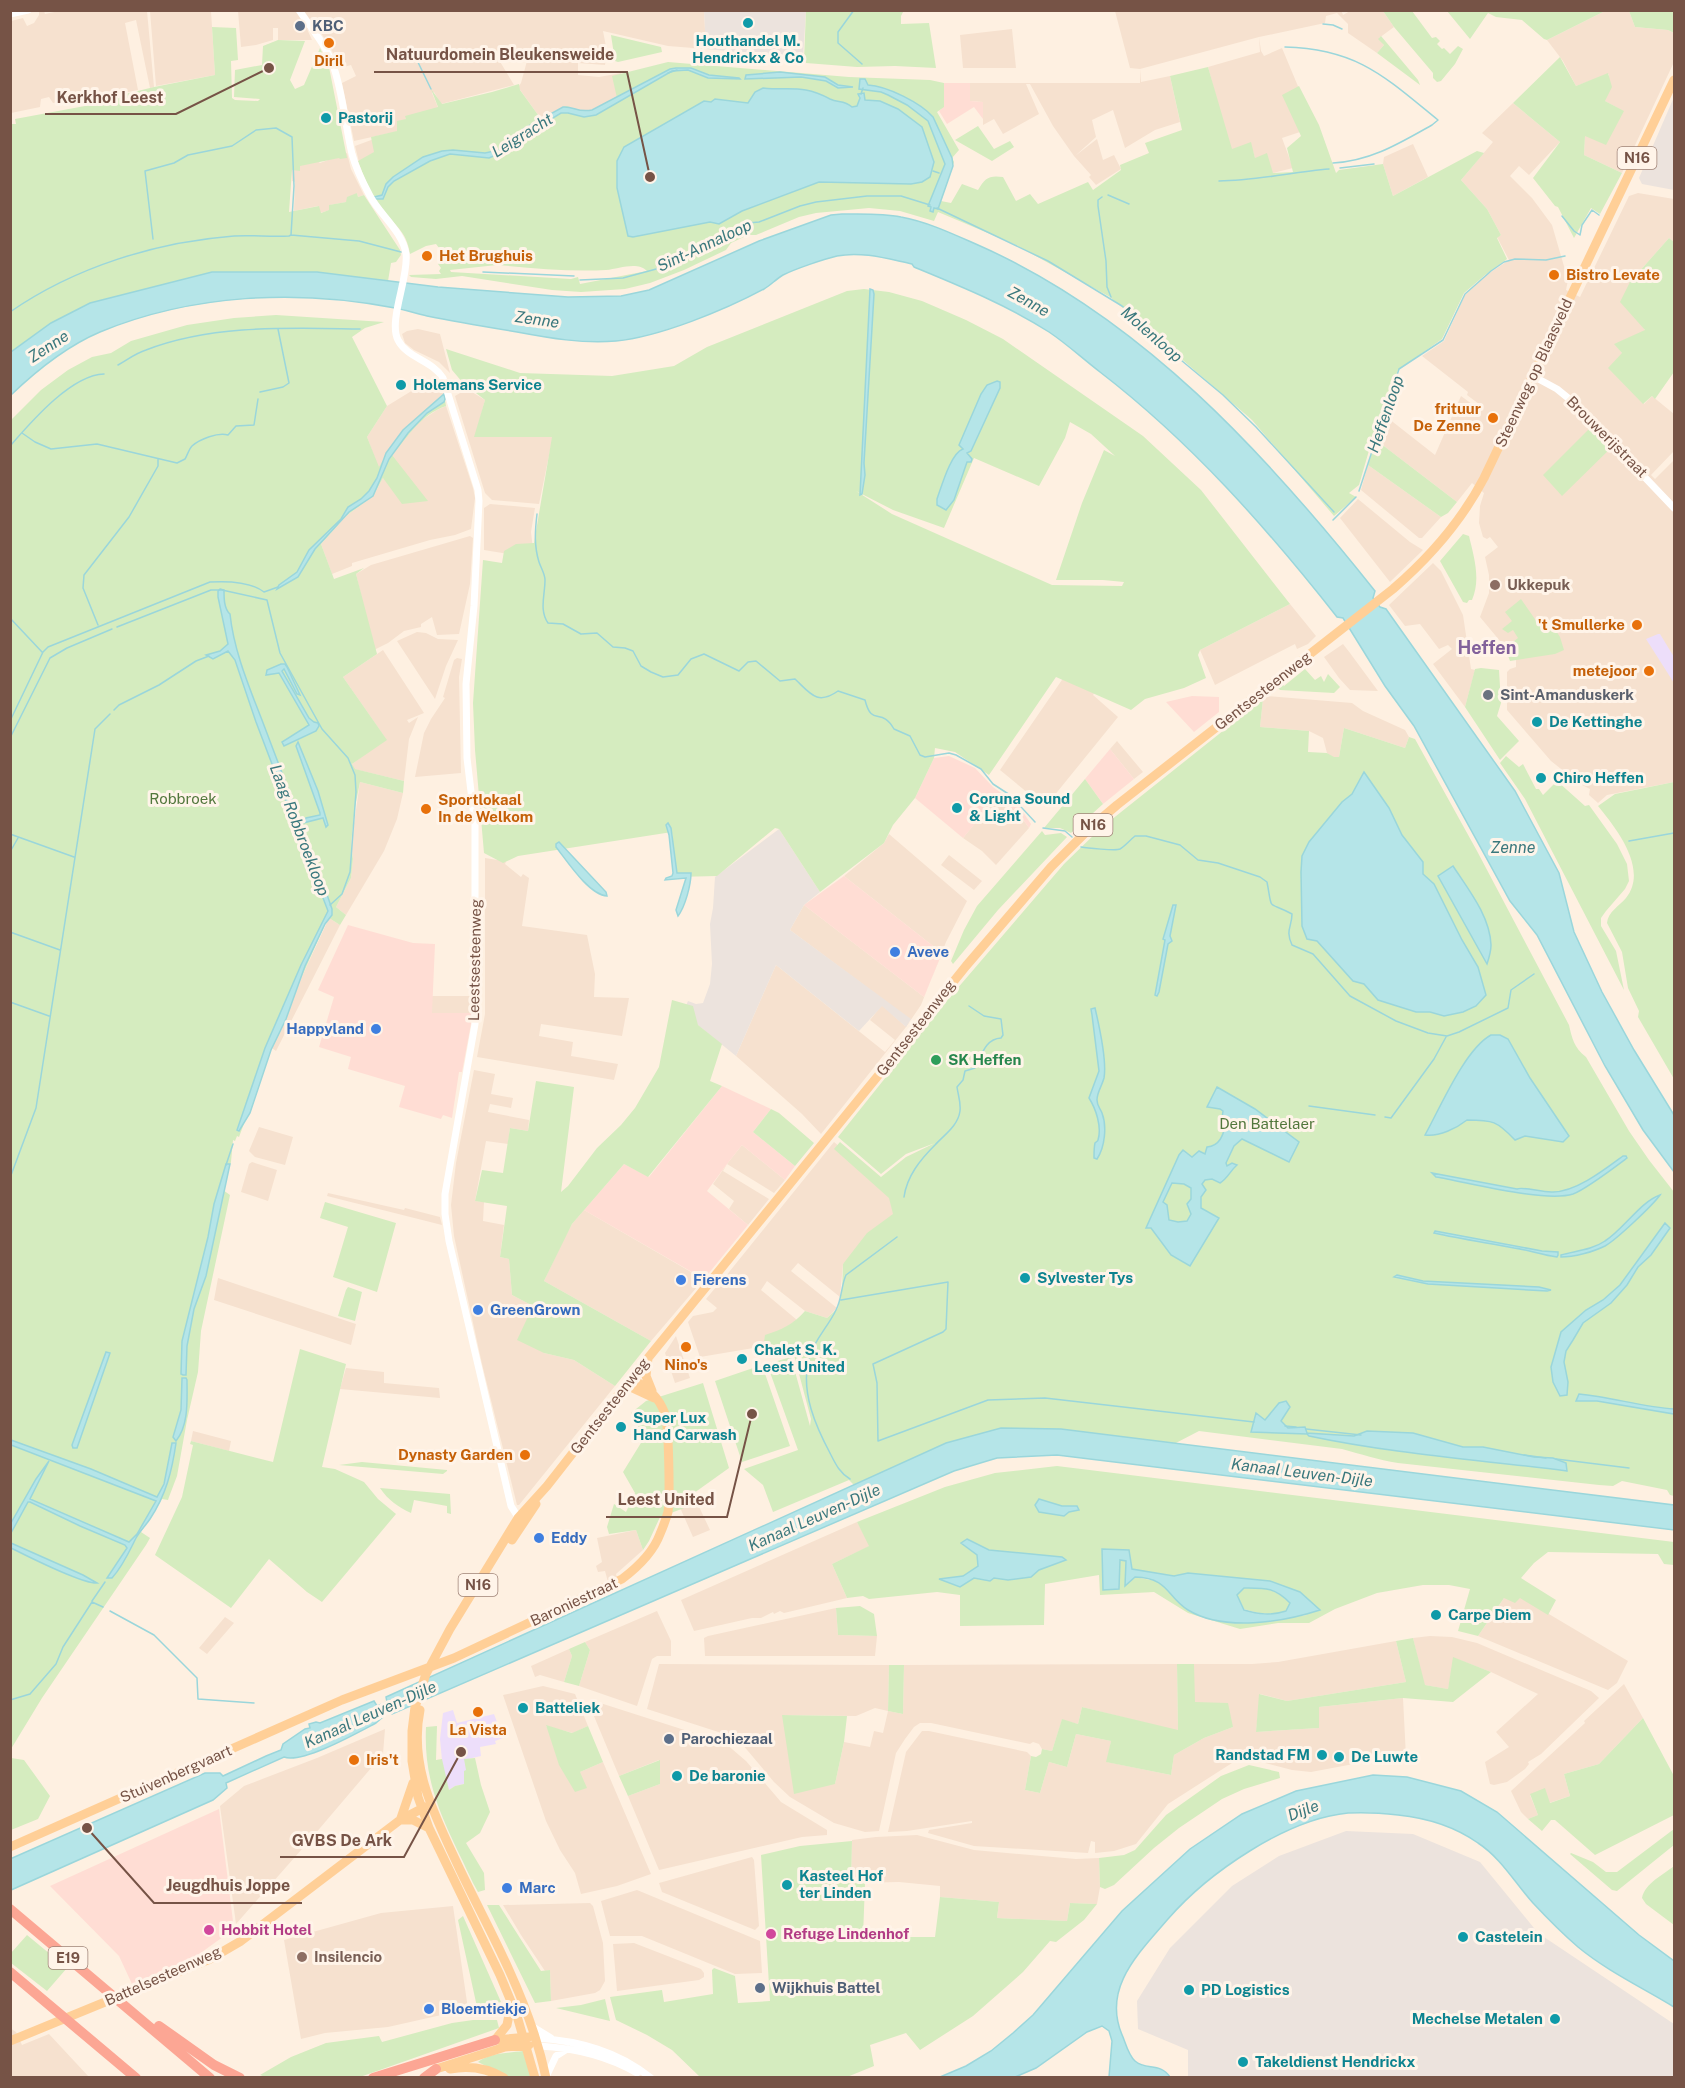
<svg xmlns="http://www.w3.org/2000/svg" width="1685" height="2088" viewBox="0 0 1685 2088" font-family="'Public Sans',sans-serif">
	<style>
		.residential { fill: #f6e1cf; fill-rule: evenodd }
		.commercial { fill: #ffddd4 }
		.industrial { fill: #ece3dd }
		.education { fill: #eddefa }
		.green { fill: #d5ecbf; fill-rule: evenodd }
		.water { fill: #b5e5e8; stroke: #9ad6db; stroke-width: 1.5; fill-rule: evenodd }
		.lines { fill: none; stroke-linecap: round; stroke-linejoin: round }
		.stream { stroke: #9ad6db; stroke-width: 1.5 }
		.minor { stroke: #fff; stroke-width: 7 }
		.major { stroke: #ffcf97; stroke-width: 9 }
		.highway { stroke: #fca694; stroke-width: 10 }
		.culture-dot { fill: #0f9aa8; stroke: #fff4e9; stroke-width: 2 }
		.service-dot { fill: #5c6f8a; stroke: #fff4e9; stroke-width: 2 }
		.food-dot { fill: #e8710a; stroke: #fff4e9; stroke-width: 2 }
		.education-dot { fill: #8d6e63; stroke: #fff4e9; stroke-width: 2 }
		.worship-dot { fill: #6b7280; stroke: #fff4e9; stroke-width: 2 }
		.shop-dot { fill: #3f7fe0; stroke: #fff4e9; stroke-width: 2 }
		.leisure-dot { fill: #2e9e5b; stroke: #fff4e9; stroke-width: 2 }
		.hotel-dot { fill: #d1479c; stroke: #fff4e9; stroke-width: 2 }
		.labels { text-anchor: middle; stroke-width: 6; stroke-linejoin: round; paint-order: stroke }
		.shield { fill: #fff4e9; stroke: #9f8377; stroke-width: 1.5 }
		.shield-label { font-size: 14px; font-weight: bold; fill: #765346 }
		.service-label { font-size: 15px; font-weight: bold; fill: #4e5e75; stroke: #fff4e9; text-anchor: start }
		.culture-label { font-size: 15px; font-weight: bold; fill: #0d838f; stroke: #fff4e9; text-anchor: start }
		.food-label { font-size: 15px; font-weight: bold; fill: #c56008; stroke: #fff4e9; text-anchor: start }
		.street-label { font-size: 15px; fill: #765346; stroke: #fff4e9 }
		.education-label { font-size: 15px; font-weight: bold; fill: #785e54; stroke: #fff4e9; text-anchor: start }
		.worship-label { font-size: 15px; font-weight: bold; fill: #5b616d; stroke: #fff4e9; text-anchor: start }
		.park-label { font-size: 15px; fill: #52773c; stroke: #fff4e9 }
		.shop-label { font-size: 15px; font-weight: bold; fill: #366cbe; stroke: #fff4e9; text-anchor: start }
		.leisure-label { font-size: 15px; font-weight: bold; fill: #27864d; stroke: #fff4e9; text-anchor: start }
		.hotel-label { font-size: 15px; font-weight: bold; fill: #b23c85; stroke: #fff4e9; text-anchor: start }
		.water-label { font-size: 16px; font-style: italic; fill: #3a787d; stroke: #fff4e9 }
		.quarter-label { font-size: 18px; font-weight: bold; fill: #82619b; stroke: #fff4e9 }
		.leader { fill: none; stroke: #765346; stroke-width: 2 }
		.callout-dot { fill: #765346; stroke: #fff4e9; stroke-width: 2 }
		.callout-label { font-size: 16px; text-anchor: middle; font-weight: bold; fill: #765346; stroke: #fff4e9; stroke-width: 6; stroke-linejoin: round; paint-order: stroke }
	</style>
	<rect width="100%" height="100%" fill="#fef0e1"/>
	<!-- residential -->
	<path class="residential" d="M1341,10L1343,15L1350,11H1383L1394,27L1379,38L1384,45L1377,53L1348,33V24L1337,13L1326,16L1325,23L1259,37L1261,51L1264,56L1282,48L1315,127L1282,138L1293,168L1273,173L1255,158L1253,151L1233,159L1208,67L1260,52L1259,37L1140,69L1141,82L1170,76L1180,122L1155,130L1125,148L1113,110L1092,120L1096,137L1075,156L1097,139L1103,160L1114,155L1121,169L1096,185L1089,177L1091,175L1074,156L1053,126L1030,84H1026L1039,114L1003,134L994,119L983,125V102L970,101V83H1140V69L1130,68L1115,11Z
		M59,11H147L154,87L150,88L136,20L125,23L138,90L87,100L86,98L53,103L49,97L41,99L40,107L11,113V21L23,18L27,26L34,23L39,15V11H44L45,14Z
		M150,11H211L215,75L156,86Z
		M238,11H704L706,49L668,46L603,31L607,52L605,65L578,63V75L599,77L621,73L626,93L592,110L582,112L563,107L541,119L518,87L521,83L527,61L493,50L514,85L441,104L434,92L432,93L439,110L406,119L397,131L360,166L355,146L390,133L354,141L342,83L356,76L351,65L340,68L332,51L315,23L307,29L312,40H278V28H273V40L256,45L241,47Z
		M1605,11H1629L1635,27L1668,30L1674,33V62L1622,173L1584,155L1585,135L1623,111L1605,101L1609,74L1576,86L1563,61L1547,40Z
		M1012,29L1016,68H963L960,35Z
		M1513,103L1560,142L1529,175L1519,166L1510,176L1532,198L1552,225L1568,280L1566,290L1580,297L1629,196L1638,193L1674,199V242L1669,238L1630,282L1645,331L1615,344L1622,353L1644,404L1652,396L1674,414V451L1651,475L1655,479L1674,460V782L1607,795L1598,803L1589,795L1590,789L1580,784L1551,761L1507,710V672L1510,669L1516,667V659L1509,657L1505,647L1480,617L1489,593V575L1485,557L1498,547L1490,537L1487,539L1483,537L1479,523L1480,506L1484,493L1472,483L1457,502L1376,440L1384,415L1435,455L1461,396L1480,410L1483,407L1467,395L1468,392L1422,356L1444,341L1465,295L1488,274L1509,260L1497,237L1501,235L1487,209L1461,180L1493,142L1482,133Z
		M292,137L309,155L320,163L347,153L351,169L364,195L358,197L357,193L346,202L330,205V210L320,213L318,206L294,211L295,182L292,181Z
		M1413,144L1428,177L1393,196L1383,164L1384,157Z
		M418,329L440,334L450,373L439,362L414,350L405,343L402,334L407,331Z
		M436,376L444,394L403,430L389,450L379,469L367,437L387,406Z
		M467,389L485,400L475,437L553,436L539,504L492,500L485,493L455,396Z
		M446,406L473,488L475,498L471,529L455,535L430,540L352,563V566L332,574L321,544L346,516L373,496L383,478L427,501L391,455L419,422L437,410Z
		M1368,465L1441,517L1422,538H1419L1361,490Z
		M1358,499L1410,542L1423,550L1390,582L1340,518Z
		M490,504L535,508L531,532L534,558L484,550V508Z
		M470,536L473,538L470,584L459,634L437,635L432,617L421,624V627L404,631L388,643L374,650L356,574L371,565Z
		M1433,563L1441,571L1463,615L1471,669L1475,670L1465,707L1433,664L1452,649L1448,645L1439,649L1420,624L1405,626L1389,605Z
		M1290,604L1316,636L1308,644L1297,649L1295,644L1215,685L1200,650Z
		M417,632L426,633L438,639L458,640L446,666L435,699L397,641Z
		M1343,644L1350,653L1378,691L1350,690L1339,678L1324,657Z
		M383,650L424,713L407,720L409,723L418,717L409,739L404,781L354,769L352,764L386,739L343,677Z
		M457,658L462,659L459,677L461,773L415,777L424,733L431,719L445,698L443,697L454,660Z
		M1064,677L1096,690L1093,695L1118,717L1045,807L1000,770Z
		M1266,696L1352,703L1363,711L1405,730L1409,737L1405,748L1344,728L1339,757L1334,758L1327,753L1323,738L1309,731L1260,727L1263,699Z
		M1117,741L1143,772L1134,779L1110,749Z
		M360,782L403,793L397,819L384,851L346,915L336,907L351,878L353,859L351,844Z
		M997,796L1018,812L1029,828L996,865L982,851L963,838Z
		M889,834L967,901L946,942L921,1005L906,1027L821,1134L802,1114L736,1056L776,965L885,1052L895,1040L870,1020L882,1005L905,1026L911,1020L790,930L804,905L924,997L942,953L844,876L884,843Z
		M949,855L982,881L974,890L941,865Z
		M485,858L504,861L506,862L505,864L521,877L523,874L529,878L522,926L587,935L595,974L594,997L629,998L622,1036L541,1024L539,1036L573,1042L571,1056L618,1064L614,1080L477,1057L485,1014Z
		M329,918L340,925L276,1051L272,1048L286,1020L299,983Z
		M432,996H473V1013L432,1014Z
		M474,1070L495,1074L491,1094L513,1098L511,1108L490,1104L488,1112L529,1120L528,1131L510,1128L508,1144L486,1141L475,1201L484,1202L483,1221L504,1225L500,1257L509,1259L512,1295L533,1306L544,1353L574,1360L615,1386L519,1505H517L482,1364L454,1236L451,1205L456,1163Z
		M259,1127L293,1137L285,1165L255,1157L249,1151Z
		M834,1142L901,1198V1217L843,1264L840,1297L798,1263L791,1271L837,1308L827,1318L805,1311L767,1281L761,1290L797,1320L782,1330L778,1344L700,1357L688,1322L693,1316L713,1312L717,1308L706,1299L716,1287L703,1280L651,1341L544,1281L563,1241L572,1224L584,1210L717,1287Z
		M742,1145L785,1180L774,1193L727,1164L723,1171L769,1199L748,1225L729,1209L734,1201L713,1184L727,1164Z
		M252,1162L277,1170L268,1201L241,1192L249,1164Z
		M328,1193L404,1210L405,1208L440,1217L442,1225L327,1196Z
		M218,1278L356,1324L351,1345L214,1300Z
		M676,1336L690,1378L675,1383L665,1353Z
		M346,1368L384,1372V1383L439,1388L440,1398L340,1389Z
		M193,1431L231,1441L229,1451L191,1441Z
		M693,1494L710,1530L693,1537L678,1503Z
		M857,1522L870,1546L832,1564L847,1598L784,1613L780,1611L774,1614L773,1612L761,1618H752L694,1631L681,1600Z
		M636,1530L643,1550L616,1574L617,1578L608,1582L605,1571L598,1572L596,1566L602,1562L597,1538Z
		M1520,1597L1628,1661L1617,1683L1608,1690L1478,1636L1504,1598Z
		M836,1608L838,1635L877,1636L875,1656H705L704,1638L708,1636Z
		M657,1611L671,1641V1656H657L652,1659L637,1706L579,1686L590,1650L585,1642Z
		M225,1617L234,1623L207,1654L199,1648Z
		M1430,1636L1452,1637L1477,1643L1591,1691L1599,1698L1541,1754L1528,1762L1529,1764L1525,1769L1507,1782L1494,1785L1490,1784L1485,1762L1509,1747L1496,1732L1538,1694L1491,1672L1454,1658L1448,1689L1424,1685L1413,1638Z
		M1396,1641L1406,1682L1287,1701L1260,1694L1256,1732L1319,1728V1707L1403,1698L1406,1757L1375,1760L1311,1772L1292,1770L1257,1761L1245,1760L1232,1763L1168,1804L1136,1844L1114,1851L1095,1853V1842L1091,1841L1088,1853L974,1846L928,1833L929,1830L972,1823V1821L907,1831L888,1832L906,1752L922,1731H929L1027,1752L1031,1756L1025,1790L1040,1793L1049,1762L1067,1767L1076,1734L1111,1741L1107,1762L1171,1775L1174,1755L1204,1738L1233,1727L1194,1703V1664H1252L1278,1662Z
		M569,1649L572,1656L564,1682L540,1675L535,1677L531,1666Z
		M659,1664L889,1665L888,1711L903,1714L904,1665L1177,1664L1178,1731L1082,1707L1078,1724L1062,1720L1052,1751L1042,1749L1039,1744L1033,1742L1030,1744L931,1723H920L914,1727L905,1739L896,1753L879,1831L865,1832L834,1823L790,1797L774,1782L737,1738L647,1709ZM875,1708L888,1711L883,1733L874,1731L870,1747L844,1742L835,1784L782,1715L856,1716Z
		M1624,1684L1643,1718L1599,1764L1564,1774L1570,1796L1549,1803L1530,1795L1538,1815L1528,1819L1521,1812L1511,1791L1585,1723L1584,1721Z
		M543,1686L575,1694L588,1726L573,1733L546,1726L580,1772L603,1762L651,1874L617,1886L581,1894L575,1873L560,1850L546,1821L503,1695Z
		M594,1701L725,1743L746,1761L781,1802L827,1830V1835L802,1837L659,1870L628,1796L660,1784L659,1760L619,1776L591,1709Z
		M385,1729L383,1754L309,1841L236,1924L220,1806L244,1786L317,1758Z
		M917,1835L974,1850L1076,1859L1099,1858L1100,1887L1097,1904L1070,1903L1067,1921L997,1918L999,1902L940,1897V1886L899,1882L851,1883L852,1840L876,1837Z
		M752,1857L754,1860L759,1926L755,1930L662,1892L659,1883Z
		M637,1890L760,1941L762,1973L735,1974L642,1936H610L601,1901Z
		M590,1903L593,1906L603,1943L605,1981L600,1990L595,1993L551,2001L550,1970L545,1971L521,1935L503,1905Z
		M453,1906L468,2009L388,2027L325,2033L301,2039L284,1940L381,1913Z
		M634,1943L701,1969L704,1973V1977L699,1980L617,1991L613,1944Z
		M10,2028L16,2032L22,2045L49,2034L89,2077H11Z"/>
	<!-- commercial -->
	<path class="commercial" d="M944,83H970V101L983,102V119L974,107L947,124L939,111L944,106Z
		M1192,696L1219,697V712L1194,732L1166,702Z
		M1110,749L1134,779L1103,804L1085,779Z
		M949,756L975,768L993,787L1019,806L1031,824L1029,828L1018,812L997,797L963,838L915,798L934,758Z
		M844,876L942,953L924,997L804,905Z
		M348,925L413,943L435,944L432,1013H473L462,1072H459L452,1118L443,1115L441,1119L399,1107L405,1086L348,1069L351,1057L319,1047L334,997L318,990Z
		M722,1086L771,1109L753,1132L795,1166L785,1180L742,1145L727,1164L707,1191L748,1225L704,1279L584,1210L624,1164L649,1177Z
		M219,1809L234,1929L195,1957L132,1984L119,1956L50,1886Z"/>
	<!-- industrial -->
	<path class="industrial" d="M704,11H806L803,58L706,49Z
		M1674,97V190L1642,184L1639,178Z
		M779,829L820,892L804,905L790,930L911,1019L906,1027L882,1006L859,1031L776,965L736,1056L683,1013L688,1001L696,1004L703,1003L710,984L712,964L710,924L713,908L715,877Z
		M1346,1831L1413,1834L1480,1862L1538,1933L1674,2024V2077H1188V2050L1138,2029L1137,2001L1170,1948L1232,1886L1279,1856Z"/>
	<!-- education -->
	<path class="education" d="M1658,634H1660L1674,657V683L1646,639Z
		M453,1710L457,1723L494,1714L503,1738L495,1741L496,1744L480,1747L481,1756L468,1759L464,1784L455,1786L449,1790L443,1771L440,1739L443,1713Z"/>
	<!-- green -->
	<path class="green" d="M806,11H901L903,12L901,16V24L929,23L936,68L895,66L857,67L806,63L804,60Z
		M1383,11H1412L1432,38L1436,37L1440,41L1437,44L1442,49L1444,48L1450,54L1458,46L1463,49L1455,64L1441,81L1437,82L1433,78V73L1394,27Z
		M1447,11H1605L1547,40L1544,39L1522,20L1496,17L1488,13L1470,39Z
		M1629,11H1674V33L1668,30L1635,27Z
		M212,27L236,28L238,60L231,61L232,98L235,100L258,101L260,99L234,97L235,70L262,65L263,46L278,40L305,41L290,80L295,89L304,85L320,48L329,67L347,158L340,159L339,158L300,166V171L292,170L289,212L319,206L321,213L329,210V205L346,202L347,197L357,193L358,197L364,195L400,250L401,255L396,262L391,263L388,281L317,272H212L51,323L11,352L10,124H16L15,119L85,106L89,103L154,87L215,75Z
		M611,35L661,47L662,52L618,62L615,61Z
		M1381,36L1418,80L1420,85L1377,53L1384,45L1378,39Z
		M1560,57L1576,86L1608,73L1612,87L1605,101L1624,111L1606,145L1585,136L1584,155L1622,173L1600,214L1591,208L1574,238L1558,207L1555,206L1533,178L1560,142L1513,103Z
		M668,62L849,77L930,80L944,83V107L937,112L959,150L952,158L954,162L941,201L951,203L962,184L978,190C985,178 989,175 1003,177L1016,201L1030,194L1038,204L1088,182L1093,190L1121,170L1120,165L1149,153L1145,143L1182,130L1170,76L1208,67L1232,149L1251,142L1255,158L1267,153L1273,173L1293,172L1287,148L1301,136L1282,95L1299,86L1319,125L1336,173L1339,170L1383,164L1393,196L1477,151L1484,153L1461,180L1487,209L1501,235L1497,238L1507,259L1485,275L1464,293L1442,339L1398,370L1370,447L1359,485L1349,493L1356,497L1334,516L1252,420L1110,297L1014,244L938,212L934,221L900,211L869,208L816,213L799,217L756,235H748L731,243L726,250L684,270L650,283L625,289L581,292L552,290L462,276L436,279L411,277L409,275L441,274L439,271L441,268L438,264L444,258L446,260V257L436,244L426,246L410,254C406,229 394,226 381,207C370,193 364,177 358,161L374,152L371,137L397,131V121L406,119L405,116L438,107L431,89L442,104L492,92L519,84L520,90L541,119L563,107L567,106L582,112L592,110L617,98L612,76ZM497,265C533,268 570,272 606,270C619,269 637,261 647,271L580,284L578,277L571,279L451,272L450,270Z
		M978,126L994,149L1010,141L1014,147L992,161L955,140Z
		M1669,238L1674,242V372L1655,399L1652,396L1643,404L1608,368L1622,353L1614,344L1645,330L1620,302L1630,282Z
		M864,289L889,292L922,301L966,320L1003,339L1143,436L1201,490L1290,604L1200,650L1198,655L1206,678L1184,688L1145,699L1131,710L1056,677L989,775L955,752L935,748L934,758L915,798L893,825L884,843L820,892L779,829L775,828L717,876L676,877L672,832L518,856L503,863L484,853L475,750L473,703L483,560L502,563L504,551L516,544L534,543L552,437H474L485,400L463,383L452,370L446,349L520,373L612,376L674,366L707,347L847,291ZM1070,422L1091,434L1115,456L1104,450L1082,503L1056,580H1103L1124,582L1122,586L1052,585L892,514L856,491L893,510L944,528L974,458L1039,486L1065,438Z
		M276,315L384,322L365,328L352,337L387,406L367,437L379,467C395,437 416,416 444,394L446,406C420,415 409,436 392,455L428,501L402,504L383,478L373,496L346,516L321,544L334,579L364,568L356,574L377,654L343,677L387,740L352,764L355,769L404,781L403,793L360,782L355,807L351,844L353,859L351,878L336,907L346,915L340,925L329,918L327,920L299,983L286,1020L272,1048L239,1137L237,1136L235,1141L233,1140L231,1162L223,1190L230,1195L201,1331L198,1372L187,1420L177,1476L169,1497L168,1500L162,1499L141,1532L150,1538L146,1545L42,1698L11,1749V420L41,390L68,370L92,357L111,353L131,341L187,325L234,318Z
		M1593,425L1614,445L1562,496L1543,475Z
		M1376,440L1457,502L1448,513L1441,517L1368,465Z
		M1463,534L1469,536C1474,557 1481,579 1472,600H1469L1467,603L1463,602L1440,561Z
		M1521,599L1539,625L1549,620L1560,637L1564,650L1555,654L1510,661L1505,648L1518,638L1513,630L1508,633L1502,629L1512,621L1505,612Z
		M1481,668L1499,670L1501,703L1497,716L1519,741L1500,760L1465,707L1475,669Z
		M1305,669L1315,680L1321,676L1324,682L1328,674L1340,687L1334,693L1280,690L1278,688L1282,684L1284,686Z
		M1263,699L1260,727L1309,731L1308,752L1327,753L1334,757H1339L1344,728L1405,748L1409,737L1415,739L1477,851L1569,1025C1572,1038 1574,1048 1586,1057L1629,1131L1649,1160L1674,1192V1496L1670,1495L1667,1490L1622,1481L1613,1486L1599,1485L1398,1463C1378,1460 1361,1454 1342,1449L1199,1431L1172,1445L946,1444L854,1485L849,1480L773,1512L763,1485L744,1469L798,1450L767,1364L791,1357L810,1426L811,1419L794,1355L768,1354L764,1342L765,1335C781,1330 794,1324 805,1311L827,1318L838,1308L842,1291L843,1264L867,1233L893,1214L889,1198L834,1149L840,1142L881,1177L906,1157L935,1143L906,1154L881,1174L838,1137L950,997L1064,864L1101,828Z
		M1506,756L1519,767L1523,764L1536,789H1539L1543,795L1557,781L1585,806L1589,805L1617,844L1627,864L1629,881L1625,889L1606,911L1601,918V926L1616,951L1624,990L1525,799L1500,763Z
		M1085,779L1103,804L1071,833L1060,828H1044Z
		M1674,782V1079L1638,1017L1639,1011L1628,988L1622,952L1607,923C1608,912 1619,906 1626,898C1649,869 1616,828 1598,806L1615,794Z
		M1042,831L1045,835L1061,833L1067,837L998,910L953,964L951,961L964,930L977,906Z
		M672,1000L693,1006L698,1025L722,1044L710,1081L722,1086L648,1177L624,1164L572,1224L544,1281L651,1341L615,1386L574,1360L544,1353L517,1340L533,1306L512,1295L509,1259L500,1257L507,1206L475,1201L482,1170L503,1173L510,1128L528,1131L536,1081L574,1087L561,1192L568,1186L597,1148L621,1125L635,1108L659,1067Z
		M771,1109L779,1113L814,1143L795,1166L753,1132Z
		M325,1202L396,1223L377,1292L333,1277L348,1227L320,1218Z
		M348,1287L362,1292L355,1321L338,1316L346,1290Z
		M300,1349L346,1364L322,1467L335,1469L364,1482L378,1499L396,1514L322,1602L307,1592L269,1559L231,1608L155,1555L182,1497L193,1445L190,1444L191,1441L273,1462Z
		M762,1365L790,1446L742,1462L715,1381Z
		M703,1383L729,1468L694,1493L687,1507L660,1517L649,1541L643,1550L636,1530L609,1534L607,1527L614,1504L626,1512L635,1493L623,1472L644,1438L631,1413L646,1401Z
		M362,1462L447,1470V1471L443,1474L339,1465Z
		M1057,1466L1674,1542V1565L1664,1564L1658,1554L1548,1552L1534,1563L1521,1578L1556,1600L1548,1615L1520,1598L1515,1603L1504,1598L1478,1636L1458,1631L1470,1589L1449,1585H1423L1377,1593L1335,1609L1309,1623H1278L1240,1629L1188,1613L1154,1592L1100,1595L1099,1575L1045,1584L1044,1625L960,1626V1595L937,1592L869,1599L863,1596L847,1598L832,1564L869,1546L857,1522L945,1487L995,1473ZM967,1539L989,1550L1066,1560L1039,1570L1031,1577L1008,1580L994,1578L990,1581L974,1578L960,1587L941,1579L963,1576L978,1566L977,1555L961,1543ZM1129,1551L1132,1569L1174,1576L1188,1573L1270,1581L1307,1615L1261,1622H1224L1169,1591L1156,1581L1135,1577L1125,1586L1126,1561L1119,1560Z
		M380,1488L450,1494L451,1514L447,1513V1506L414,1500L411,1513C398,1507 388,1500 380,1488Z
		M1244,1588C1266,1588 1272,1587 1290,1603L1286,1611C1271,1616 1259,1614 1244,1609L1237,1595Z
		M860,1606L874,1614L877,1636L838,1635L836,1608Z
		M1413,1638L1425,1685L1448,1689L1453,1657L1491,1672L1453,1702L1403,1698L1319,1707V1728L1256,1732L1259,1694L1287,1701L1406,1682L1396,1641Z
		M585,1642L590,1650L579,1686L564,1682L572,1656L569,1649Z
		M1177,1664H1194L1195,1702L1228,1703L1233,1727L1204,1738L1174,1755L1171,1775L1106,1762L1111,1741L1076,1734L1067,1767L1049,1762L1040,1793L1025,1790L1031,1756L1036,1757L1041,1754L1042,1749L1052,1751L1062,1719L1078,1724L1082,1707L1178,1730Z
		M889,1665H904L903,1714L888,1711Z
		M782,1715L847,1716L844,1742L835,1784L794,1794Z
		M1643,1718L1674,1776V1815L1595,1855L1555,1820H1551L1542,1831L1528,1819L1538,1815L1530,1794L1545,1788L1550,1803L1570,1796L1564,1774L1599,1764Z
		M546,1725L572,1733L588,1726L603,1762L580,1772L587,1788L575,1792L559,1765Z
		M437,1726L436,1760L442,1759L449,1790L455,1786L464,1784V1771L466,1770L464,1759L475,1758L481,1785L490,1812L480,1833L466,1843L484,1873L485,1890L478,1892L473,1883C448,1828 423,1790 426,1727Z
		M11,1758L24,1760L50,1796L38,1819L11,1830Z
		M660,1760V1784L628,1796L619,1776Z
		M1249,1765L1279,1772L1280,1778L1244,1789L1222,1799L1179,1828L1154,1848L1114,1885L1105,1889L1100,1887L1099,1858L1124,1855L1135,1850L1166,1815L1221,1776Z
		M1674,1829V1845L1617,1891L1612,1890L1570,1854L1571,1853L1593,1862L1606,1872H1617Z
		M852,1841L851,1883H865L863,1937H935L940,1897L999,1902L997,1918L1067,1921L1070,1903L1097,1904L1084,1920L1056,1942L1050,1941L1023,1972L973,2016L920,2050L906,2033L870,2045L874,2066L847,2077H700L672,2050L647,2035L616,2020L610,1997L662,1990L664,2002L713,1994L712,1970L714,1968L735,1976L738,2003L770,2001L761,1855L800,1846Z
		M1674,1866V1925L1646,1904L1642,1898C1645,1883 1663,1875 1674,1866Z
		M487,1905H499L541,1971L550,1970L551,2001L535,2003Z
		M463,1916L501,2002L477,2007L458,1920Z
		M27,1935L67,1968L47,1991L11,1963V1953Z
		M605,1999L610,2021L556,2008L581,2005Z
		M473,2020H497L499,2028L360,2077L268,2078L260,2075L291,2057L326,2043L379,2036L382,2042L452,2023Z
		M523,2051L531,2077H508L478,2062C489,2053 509,2053 523,2051Z"/>
	<!-- water -->
	<path class="water" d="M676,68H691L709,75L739,78L740,79L708,78L688,70L672,71L596,115L584,117L568,113H561L525,135L508,150L489,158L450,154L430,161L394,181L388,187L383,199H375L374,197L382,195L386,184L393,177L423,157L442,151L453,150L485,153L499,150L523,129L563,107C574,106 577,113 592,110L670,69Z
		M780,72L825,77L838,85L853,87L838,88L826,81L801,77L745,79L746,75Z
		M860,79H865L868,85C887,86 921,103 933,117L952,158L953,166L938,209L934,208L933,212L930,211L931,207L928,206L945,164L928,121L907,105L888,95L881,92L859,89Z
		M763,88C791,91 802,84 830,99C838,103 844,100 852,107L857,106L860,98L858,94L864,93L865,100L880,101L898,109L922,127L934,162L930,177L922,182L911,184L819,182L742,211L719,224L710,222L633,237L628,236L617,188V161L624,147L704,101L711,102L715,99L748,103L755,92Z
		M842,214C862,214 882,213 901,217C928,222 953,234 978,245C1141,317 1266,454 1375,591L1373,598L1380,607L1386,609L1515,791L1559,873L1574,932L1602,992L1634,1050L1674,1115V1172L1643,1130L1605,1066L1537,935L1510,901L1414,726L1385,686L1343,618L1337,617C1266,527 1191,442 1100,372C1083,359 1067,344 1049,332C1007,305 960,286 914,267L912,264C888,259 862,251 837,256C824,259 795,269 783,275C776,279 771,285 764,289C725,310 659,337 616,341C583,344 549,338 517,332C487,327 457,322 427,316C417,314 406,310 395,308C297,289 192,294 100,332C67,346 36,371 11,395V352L51,323L90,303L212,272H317L438,287L568,297L621,296L649,290L759,241L831,215Z
		M870,289L873,290L874,294L864,463L865,475L862,494L860,495Z
		M997,381L1000,382V388L971,451L967,453L972,459L971,462H967L954,500L946,510L937,505V499C942,485 951,453 963,449L959,445L981,394L987,385Z
		M444,394L445,399L444,402L427,413L408,433L389,459L373,496L349,512L315,549L298,577L277,589L279,585L297,572L309,550L341,519L348,507L361,499L369,491L377,478L386,453L403,430Z
		M220,589L224,590C224,598 224,609 230,614C234,653 251,691 265,728C288,789 311,848 332,909V915L325,924L305,966L286,1019L271,1050L250,1113L239,1131L237,1130L265,1048L301,965L328,911L256,722L235,660L228,651L213,659L206,655L220,651L228,644L218,597V591Z
		M281,664H285L287,667L300,695L297,694L284,669L282,671L309,718L314,722L318,723L319,726L316,731L284,746L282,742L309,725L279,673L266,675L267,670Z
		M298,742L318,791L328,825L326,827L323,818L303,823L306,818L320,815V813L296,746Z
		M1364,772L1389,808L1402,835L1423,862V874L1434,884L1462,940L1478,967L1486,995L1476,1006L1463,1012L1444,1016L1430,1012H1416L1378,1000L1364,984L1353,981L1317,941L1307,939L1302,926L1301,872L1302,856L1309,842L1342,802L1352,794Z
		M668,823L671,828L677,873H691C691,885 685,907 678,916L676,910L686,878L665,880L666,878L672,876L673,873L669,835L666,825Z
		M559,842L606,892L607,896C589,895 567,861 556,847V844Z
		M1453,866C1468,889 1490,916 1491,945C1491,951 1489,958 1487,964L1438,876Z
		M1173,905H1176L1170,936L1172,941L1168,944L1159,992L1157,996L1155,995L1165,940L1163,939Z
		M1095,1008C1099,1025 1107,1061 1104,1078C1102,1086 1097,1092 1097,1100C1097,1106 1100,1108 1102,1113C1107,1126 1105,1147 1097,1159L1094,1158C1094,1154 1094,1147 1095,1143C1096,1142 1098,1141 1098,1140C1102,1127 1096,1109 1089,1098L1099,1071L1092,1015L1091,1009Z
		M1491,1035H1500L1508,1039L1530,1078L1569,1136L1563,1142L1525,1136L1515,1140C1497,1121 1493,1120 1467,1120C1457,1128 1439,1137 1425,1135C1440,1108 1465,1049 1491,1035Z
		M1217,1087L1255,1109L1299,1142L1289,1162L1242,1139L1234,1146L1226,1163L1227,1166L1232,1163L1237,1165C1230,1171 1228,1178 1220,1183L1212,1179L1205,1180L1202,1184L1206,1190L1201,1197V1208L1219,1218L1190,1266L1171,1255L1151,1228H1146L1179,1155L1183,1150L1192,1157L1199,1151L1205,1154L1207,1147C1220,1146 1223,1135 1226,1124L1222,1118L1223,1111L1220,1109L1207,1107ZM1172,1183L1184,1184L1191,1188V1199L1187,1204L1191,1214L1187,1221L1178,1222L1169,1220L1167,1205L1163,1202Z
		M1623,1156H1626L1627,1158C1615,1167 1586,1189 1573,1194C1545,1203 1467,1182 1436,1177L1432,1173L1517,1189C1523,1186 1543,1193 1553,1192C1576,1192 1604,1170 1623,1156Z
		M226,1164H230L206,1276L194,1309L187,1346L186,1375H183L181,1374L182,1341L208,1237L214,1204Z
		M1660,1195C1653,1205 1616,1240 1605,1246C1593,1252 1574,1257 1561,1257V1255C1575,1251 1592,1250 1605,1241C1624,1229 1640,1202 1660,1195Z
		M1665,1223L1670,1228L1651,1255L1638,1267L1627,1285L1611,1303L1583,1323L1573,1340L1566,1351L1564,1362L1568,1382L1567,1395L1560,1396L1553,1382L1551,1367L1561,1332L1586,1310L1603,1300L1620,1285Z
		M1435,1231L1542,1251L1558,1252V1255L1557,1257C1542,1255 1529,1250 1514,1248C1488,1243 1461,1239 1434,1233Z
		M1397,1275L1423,1281L1539,1287L1551,1290L1547,1291L1428,1284L1394,1277Z
		M106,1352L110,1353L77,1448H73L72,1445Z
		M182,1378H186L187,1380C187,1400 189,1425 176,1441L173,1437L181,1410Z
		M1579,1394C1611,1397 1643,1407 1674,1409V1414L1597,1401H1576Z
		M1286,1401L1290,1407L1281,1421L1288,1428L1305,1427L1307,1433L1354,1436L1367,1431L1413,1433L1463,1447H1483L1534,1457L1553,1458L1566,1463L1567,1471C1481,1460 1394,1454 1309,1436L1307,1434L1251,1432L1256,1413L1265,1420L1279,1403Z
		M1001,1428L1061,1429L1674,1505V1530L1057,1455L997,1458L954,1471L392,1714L391,1711L383,1713V1717L376,1723C357,1733 302,1764 284,1757L226,1783L227,1788L213,1800L11,1890L10,1859L205,1773H220L223,1776L266,1756L281,1750L283,1744L305,1729L310,1728L309,1724L316,1722L320,1723L374,1701L377,1706L387,1702L386,1697L946,1443Z
		M11,1440L91,1469L157,1497L164,1484L172,1443H176C172,1471 166,1495 150,1519C146,1525 140,1531 136,1538C129,1552 123,1566 112,1578H107L127,1548L125,1545L80,1526L30,1502H28L11,1533V1523L36,1479L49,1461L30,1499L129,1542L137,1534L156,1501L11,1445Z
		M1039,1499L1062,1506H1077L1079,1510L1069,1512L1064,1516L1039,1512L1035,1505Z
		M967,1539L989,1550L1062,1557L1066,1560L1039,1570L1031,1577L1008,1580L994,1578L990,1581L974,1578L960,1587L939,1579L963,1576L978,1566L977,1555L961,1543Z
		M11,1543L83,1575L97,1583C82,1584 27,1556 11,1548Z
		M1102,1549L1129,1550L1132,1569L1174,1576L1188,1573L1270,1581L1300,1592L1320,1610C1283,1622 1224,1632 1188,1610C1166,1596 1169,1578 1135,1577L1125,1586L1126,1561L1120,1560L1119,1589L1103,1590ZM1244,1588C1265,1588 1274,1587 1290,1603L1286,1611C1271,1616 1258,1614 1244,1610L1237,1595Z
		M1373,1775L1407,1777L1461,1791L1497,1812L1639,1935L1674,1961V2007C1643,1988 1607,1971 1578,1947C1563,1934 1547,1918 1533,1903C1515,1883 1501,1858 1478,1843C1454,1826 1427,1818 1398,1815C1381,1813 1365,1812 1348,1813C1286,1819 1208,1873 1168,1919C1138,1954 1101,1989 1123,2037C1126,2045 1129,2056 1135,2061C1146,2071 1160,2062 1170,2077H1109L1112,2041L1109,2031L1102,2026L1087,2032L1036,2068L1015,2077H940L966,2066L991,2051L1013,2033L1033,2015L1122,1911L1190,1849L1242,1814L1296,1791Z"/>
	<g class="lines">
		<!-- stream -->
		<path class="stream" d="M854,10L838,32V43L862,64
			M1323,24L1333,25L1342,29
			M1285,47C1358,49 1385,77 1438,120L1432,125C1400,143 1371,161 1333,163
			M413,52L431,89
			M668,73L677,70
			M861,94L863,88
			M1340,168L1374,164
			M933,171L939,173
			M1219,181C1256,181 1292,172 1329,169
			M1108,195L1129,204
			M1102,197L1098,200V206L1106,261L1107,287L1111,297
			M937,208L1048,261L1122,306L1133,314L1140,326L1223,395L1256,427L1334,512
			M1562,216L1574,231L1580,235L1582,225L1592,210L1599,215
			M153,239L145,171L174,163L188,155L232,146L256,130L276,128L292,137L294,186L291,235
			M483,272L574,276
			M580,280L623,278L671,265L716,243L722,236L748,223L759,222L800,206L816,202L867,196H901L930,205
			M10,312C75,267 156,242 234,236C252,235 271,237 289,236L291,235L359,241L401,252
			M118,365C127,360 136,353 146,350C213,324 290,328 360,329
			M260,392L283,387L289,383L278,329
			M22,433L35,442L51,449L97,444L177,463L185,459C187,456 189,449 192,446C200,439 218,432 228,435L236,426L254,425L258,399
			M10,446C31,422 71,375 104,374
			M1359,491L1399,369L1443,340L1465,294L1491,271L1504,262L1515,259L1546,260L1565,256
			M537,514C535,531 534,546 539,562C541,568 545,574 545,580C545,595 539,610 548,623L563,624L581,634L597,633L613,647L625,648L633,651L641,666L651,672L663,677L678,675L691,659L704,654L739,671L748,662L756,661L780,681L795,679C810,693 817,706 838,691L865,700C872,728 881,706 894,729L910,736L920,755L925,757L949,753L956,755L981,769L993,784L1010,795L1035,822
			M1333,520L1356,497
			M10,618L42,652
			M98,625L83,588L84,575L129,517L158,466V459
			M117,627L211,590H222L267,600L280,653L322,729L348,758L355,775L356,792L350,872L342,894L330,905
			M114,710L119,705L159,685L196,661L209,656
			M10,721L43,652L48,647L210,582C227,581 250,581 264,592L278,587
			M10,738L50,658L67,648L112,629
			M1043,828L1065,831L1072,837
			M10,834L74,857
			M1629,841L1674,833
			M1081,847C1086,848 1116,851 1120,849C1125,846 1130,840 1135,836H1146L1180,845L1198,860L1218,863L1260,877L1267,882C1273,913 1266,900 1292,914C1292,927 1285,930 1292,945L1313,954L1350,996L1396,1021L1428,1033L1447,1036L1459,1032L1508,1008L1511,990L1534,974
			M10,852L18,838
			M10,932L60,950
			M10,1002L49,1016
			M1309,1106L1375,1115
			M1385,1117L1391,1118L1434,1059L1446,1037
			M226,1165L233,1144
			M10,1178L36,1108L95,729L110,714
			M904,1197C907,1176 920,1160 935,1145C944,1135 958,1126 960,1111C961,1102 958,1095 957,1087L963,1080L965,1071L975,1068C982,1055 985,1039 1001,1038L1003,1035L1001,1019L984,1016L969,1006
			M841,1300L948,1282L946,1329L943,1332L873,1364L877,1383L878,1441L988,1400L1045,1398L1254,1422
			M1285,1426L1296,1427
			M1306,1429L1361,1435
			M1524,1455L1546,1458
			M1556,1459L1629,1468
			M850,1479C840,1473 836,1465 831,1455C816,1427 800,1392 809,1358C814,1340 828,1327 836,1310C842,1299 841,1286 846,1275L897,1237
			M92,1601L105,1582
			M110,1611L154,1635L197,1678L198,1699L254,1703
			M10,1700L30,1694L56,1664L63,1647L92,1602L103,1607"/>
		<!-- minor -->
		<path class="minor" d="M299,10C311,28 326,45 333,65C343,93 345,125 352,154C356,169 363,183 370,196C380,215 403,232 406,254C409,277 388,321 398,340C407,358 432,360 443,378L478,490L479,501L474,606L466,684L467,758L475,825V1024L445,1194V1214L449,1241L511,1506L520,1520
			M10,14L28,10
			M1533,376L1557,389L1573,402L1674,508
			M533,2027L551,2038
			M537,2038C579,2041 618,2051 651,2078
			M539,2046C574,2048 606,2055 637,2073
			M546,2077L556,2056L567,2049"/>
		<!-- major -->
		<path class="major" d="M648,1358L646,1376L652,1391
			M626,1385L654,1398
			M512,1540L536,1504
			M420,1710C409,1764 433,1812 455,1859C472,1896 492,1932 509,1970C525,2005 538,2040 546,2078
			M401,1818L413,1783
			M400,1820H413L429,1828
			M10,1847L342,1700L454,1658L622,1579C638,1567 653,1553 660,1534C663,1527 666,1519 668,1512C670,1499 669,1426 665,1414C659,1397 647,1386 631,1379
			M495,2040L507,2025L511,2005
			M495,2040L529,2037
			M10,2041L210,1959L241,1941L400,1820L425,1807
			M436,2069L505,2047L529,2045
			M450,2069C470,2065 487,2068 504,2078
			M535,2078L517,2016L500,1975L429,1828L418,1797L412,1761V1731L415,1707L426,1674L450,1629L518,1518L547,1486L626,1385L877,1077L966,966L1051,867L1090,828L1117,805L1393,589C1430,557 1461,522 1484,478L1674,80"/>
		<!-- highway -->
		<path class="highway" d="M10,1909L210,2078
			M10,1972L136,2078
			M159,2026L214,2065L240,2078
			M373,2078L495,2040
			M424,2078L436,2069"/>
	</g>
	<!-- markers -->
	<g class="culture-dot">
		<circle cx="748" cy="23" r="6"/>
		<circle cx="326" cy="118" r="6"/>
		<circle cx="401" cy="385" r="6"/>
		<circle cx="1537" cy="722" r="6"/>
		<circle cx="1541" cy="778" r="6"/>
		<circle cx="957" cy="808" r="6"/>
		<circle cx="1025" cy="1278" r="6"/>
		<circle cx="742" cy="1359" r="6"/>
		<circle cx="621" cy="1427" r="6"/>
		<circle cx="1436" cy="1615" r="6"/>
		<circle cx="523" cy="1708" r="6"/>
		<circle cx="1322" cy="1755" r="6"/>
		<circle cx="1339" cy="1757" r="6"/>
		<circle cx="677" cy="1776" r="6"/>
		<circle cx="787" cy="1885" r="6"/>
		<circle cx="1463" cy="1937" r="6"/>
		<circle cx="1189" cy="1990" r="6"/>
		<circle cx="1555" cy="2019" r="6"/>
		<circle cx="1243" cy="2062" r="6"/>
	</g>
	<g class="service-dot">
		<circle cx="300" cy="26" r="6"/>
		<circle cx="669" cy="1739" r="6"/>
		<circle cx="760" cy="1988" r="6"/>
	</g>
	<g class="food-dot">
		<circle cx="329" cy="43" r="6"/>
		<circle cx="427" cy="256" r="6"/>
		<circle cx="1554" cy="275" r="6"/>
		<circle cx="1493" cy="418" r="6"/>
		<circle cx="1637" cy="625" r="6"/>
		<circle cx="1649" cy="671" r="6"/>
		<circle cx="426" cy="809" r="6"/>
		<circle cx="686" cy="1347" r="6"/>
		<circle cx="525" cy="1455" r="6"/>
		<circle cx="478" cy="1712" r="6"/>
		<circle cx="354" cy="1760" r="6"/>
	</g>
	<g class="education-dot">
		<circle cx="1495" cy="585" r="6"/>
		<circle cx="302" cy="1957" r="6"/>
	</g>
	<circle class="worship-dot" cx="1488" cy="695" r="6"/>
	<g class="shop-dot">
		<circle cx="895" cy="952" r="6"/>
		<circle cx="376" cy="1029" r="6"/>
		<circle cx="681" cy="1280" r="6"/>
		<circle cx="478" cy="1310" r="6"/>
		<circle cx="539" cy="1538" r="6"/>
		<circle cx="507" cy="1888" r="6"/>
		<circle cx="429" cy="2009" r="6"/>
	</g>
	<circle class="leisure-dot" cx="936" cy="1060" r="6"/>
	<g class="hotel-dot">
		<circle cx="209" cy="1930" r="6"/>
		<circle cx="771" cy="1934" r="6"/>
	</g>
	<g class="labels">
		<!-- shield labels -->
		<g class="shield">
			<rect x="1617.5" y="147" width="39" height="22" rx="4.5"/>
			<rect x="1073.5" y="814" width="39" height="22" rx="4.5"/>
			<rect x="458.5" y="1574" width="39" height="22" rx="4.5"/>
			<rect x="48.5" y="1947" width="39" height="22" rx="4.5"/>
		</g>
		<g class="shield-label">
			<text x="1637" y="163">N16</text>
			<text x="1093" y="830">N16</text>
			<text x="478" y="1590">N16</text>
			<text x="68" y="1963">E19</text>
		</g>
		<!-- service labels -->
		<g class="service-label">
			<text x="312" y="31">KBC</text>
			<text x="681" y="1744">Parochiezaal</text>
			<text x="772" y="1993">Wijkhuis Battel</text>
		</g>
		<!-- culture labels -->
		<g class="culture-label">
			<text x="748" y="46" text-anchor="middle">Houthandel M.<tspan x="748" dy="17">Hendrickx &amp; Co</tspan></text>
			<text x="338" y="123">Pastorij</text>
			<text x="413" y="390">Holemans Service</text>
			<text x="1549" y="727">De Kettinghe</text>
			<text x="1553" y="783">Chiro Heffen</text>
			<text x="969" y="804">Coruna Sound<tspan x="969" dy="17">&amp; Light</tspan></text>
			<text x="1037" y="1283">Sylvester Tys</text>
			<text x="754" y="1355">Chalet S. K.<tspan x="754" dy="17">Leest United</tspan></text>
			<text x="633" y="1423">Super Lux<tspan x="633" dy="17">Hand Carwash</tspan></text>
			<text x="1448" y="1620">Carpe Diem</text>
			<text x="535" y="1713">Batteliek</text>
			<text x="1310" y="1760" text-anchor="end">Randstad FM</text>
			<text x="1351" y="1762">De Luwte</text>
			<text x="689" y="1781">De baronie</text>
			<text x="799" y="1881">Kasteel Hof<tspan x="799" dy="17">ter Linden</tspan></text>
			<text x="1475" y="1942">Castelein</text>
			<text x="1201" y="1995">PD Logistics</text>
			<text x="1543" y="2024" text-anchor="end">Mechelse Metalen</text>
			<text x="1255" y="2067">Takeldienst Hendrickx</text>
		</g>
		<!-- food labels -->
		<g class="food-label">
			<text x="329" y="66" text-anchor="middle">Diril</text>
			<text x="439" y="261">Het Brughuis</text>
			<text x="1566" y="280">Bistro Levate</text>
			<text x="1481" y="414" text-anchor="end">frituur<tspan x="1481" dy="17">De Zenne</tspan></text>
			<text x="1625" y="630" text-anchor="end">'t Smullerke</text>
			<text x="1637" y="676" text-anchor="end">metejoor</text>
			<text x="438" y="805">Sportlokaal<tspan x="438" dy="17">In de Welkom</tspan></text>
			<text x="686" y="1370" text-anchor="middle">Nino's</text>
			<text x="513" y="1460" text-anchor="end">Dynasty Garden</text>
			<text x="478" y="1735" text-anchor="middle">La Vista</text>
			<text x="366" y="1765">Iris't</text>
		</g>
		<!-- street labels -->
		<g class="street-label">
			<text transform="translate(1534 373) rotate(-65)" y="5">Steenweg op Blaasveld</text>
			<text transform="translate(1607 437) rotate(45)" y="5">Brouwerijstraat</text>
			<text transform="translate(1263 691) rotate(-38)" y="5">Gentsesteenweg</text>
			<text transform="translate(475 960) rotate(-89)" y="5">Leestsesteenweg</text>
			<text transform="translate(916 1028) rotate(-52)" y="5">Gentsesteenweg</text>
			<text transform="translate(610 1406) rotate(-52)" y="5">Gentsesteenweg</text>
			<text transform="translate(574 1602) rotate(-25)" y="5">Baroniestraat</text>
			<text transform="translate(176 1774) rotate(-24)" y="5">Stuivenbergvaart</text>
			<text transform="translate(163 1976) rotate(-24)" y="5">Battelsesteenweg</text>
		</g>
		<!-- education labels -->
		<g class="education-label">
			<text x="1507" y="590">Ukkepuk</text>
			<text x="314" y="1962">Insilencio</text>
		</g>
		<!-- worship labels -->
		<g class="worship-label">
			<text x="1500" y="700">Sint-Amanduskerk</text>
		</g>
		<!-- park labels -->
		<g class="park-label">
			<text x="183" y="804">Robbroek</text>
			<text x="1267" y="1129">Den Battelaer</text>
		</g>
		<!-- shop labels -->
		<g class="shop-label">
			<text x="907" y="957">Aveve</text>
			<text x="364" y="1034" text-anchor="end">Happyland</text>
			<text x="693" y="1285">Fierens</text>
			<text x="490" y="1315">GreenGrown</text>
			<text x="551" y="1543">Eddy</text>
			<text x="519" y="1893">Marc</text>
			<text x="441" y="2014">Bloemtiekje</text>
		</g>
		<!-- leisure labels -->
		<g class="leisure-label">
			<text x="948" y="1065">SK Heffen</text>
		</g>
		<!-- hotel labels -->
		<g class="hotel-label">
			<text x="221" y="1935">Hobbit Hotel</text>
			<text x="783" y="1939">Refuge Lindenhof</text>
		</g>
		<!-- water labels -->
		<g class="water-label">
			<text transform="translate(522 135) rotate(-32)" y="6">Leigracht</text>
			<text transform="translate(704 245) rotate(-25)" y="6">Sint-Annaloop</text>
			<text transform="translate(1029 301) rotate(29)" y="6">Zenne</text>
			<text transform="translate(537 319) rotate(8)" y="6">Zenne</text>
			<text transform="translate(1152 334) rotate(41)" y="6">Molenloop</text>
			<text transform="translate(48 346) rotate(-33)" y="6">Zenne</text>
			<text transform="translate(1385 414) rotate(-71)" y="6">Heffenloop</text>
			<text transform="translate(300 830) rotate(69)" y="6">Laag Robbroekloop</text>
			<text x="1513" y="853">Zenne</text>
			<text transform="translate(1302 1472) rotate(7)" y="6">Kanaal Leuven-Dijle</text>
			<text transform="translate(814 1517) rotate(-24)" y="6">Kanaal Leuven-Dijle</text>
			<text transform="translate(370 1714) rotate(-24)" y="6">Kanaal Leuven-Dijle</text>
			<text transform="translate(1303 1810) rotate(-21)" y="6">Dijle</text>
		</g>
		<!-- quarter labels -->
		<g class="quarter-label">
			<text x="1487" y="654">Heffen</text>
		</g>
	</g>
	<!-- callouts -->
	<path class="leader" d="M650 177L627 72H374M269 68L176 114H45M752 1414L727 1517H606M461 1752L404 1857H280M87 1828L154 1903H302"/>
	<g class="callout-dot">
		<circle cx="650" cy="177" r="6"/>
		<circle cx="269" cy="68" r="6"/>
		<circle cx="752" cy="1414" r="6"/>
		<circle cx="461" cy="1752" r="6"/>
		<circle cx="87" cy="1828" r="6"/>
	</g>
	<g class="callout-label">
		<text x="500" y="60">Natuurdomein Bleukensweide</text>
		<text x="110" y="103">Kerkhof Leest</text>
		<text x="666" y="1505">Leest United</text>
		<text x="342" y="1846">GVBS De Ark</text>
		<text x="228" y="1891">Jeugdhuis Joppe</text>
	</g>
	<!-- border -->
	<rect width="1685" height="2088" fill="none" stroke="#765346" stroke-width="24"/>
</svg>
